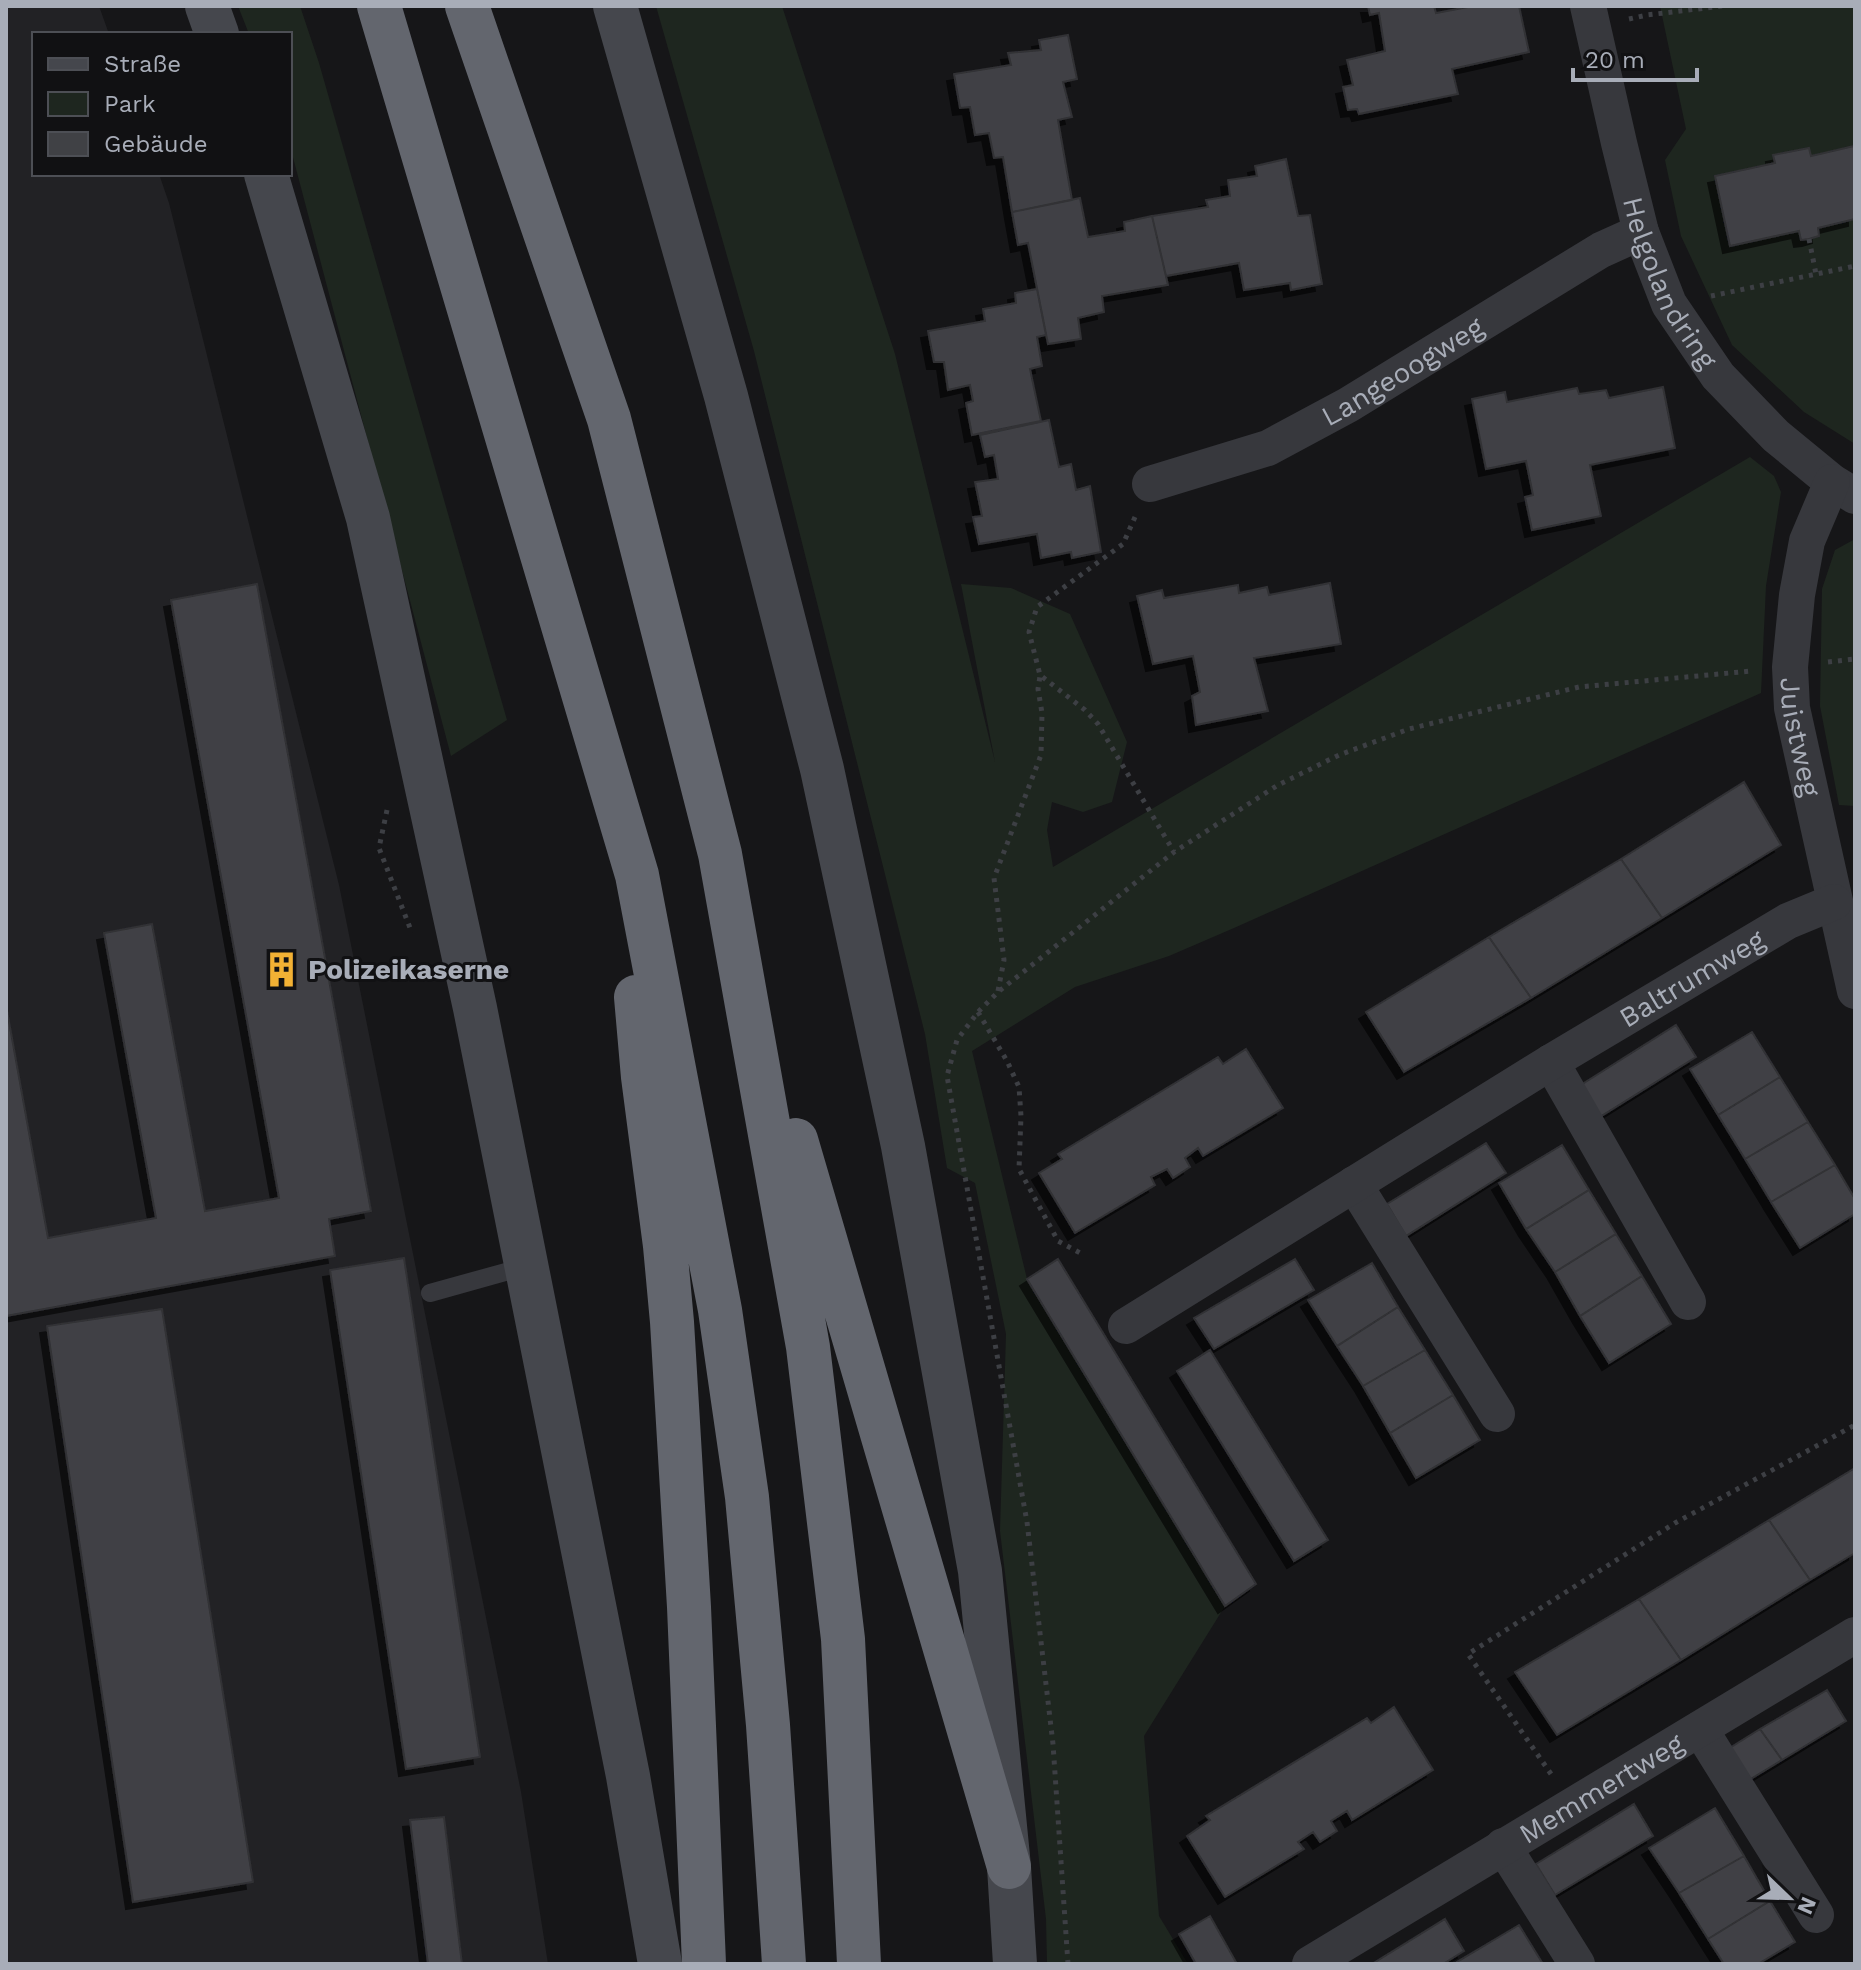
<svg xmlns="http://www.w3.org/2000/svg" width="1861" height="1970" viewBox="0 0 1861 1970" font-family="'Work Sans',sans-serif">
	<style>
		.built { fill: #222225 }
		.green { fill: #1e261f }
		.building { fill: #404145; stroke: #303034; stroke-width: 2; filter: url(#shadow) }
		.lines { fill: none; stroke-linecap: round; stroke-linejoin: round }
		.path { stroke: #3d3f44; stroke-width: 5; stroke-dasharray: 4 6; stroke-linecap: butt }
		.service { stroke: #37383d; stroke-width: 18 }
		.minor { stroke: #37383d; stroke-width: 36 }
		.secondary { stroke: #45474d; stroke-width: 44 }
		.motorway { stroke: #63666e; stroke-width: 44 }
		.labels { text-anchor: middle; stroke-width: 6; stroke-linejoin: round; paint-order: stroke }
		.street-label { font-size: 28px; fill: #a8adb8; stroke: #111113 }
		.poi-label { font-size: 28px; font-weight: bold; fill: #a8adb8; stroke: #111113; text-anchor: start }
	</style>
	<defs>
		<filter id="shadow"><feDropShadow dx="-7" dy="7" stdDeviation="0" flood-color="#0009"/></filter>
	</defs>
	<rect width="100%" height="100%" fill="#161618"/>
	<!-- built -->
	<path class="built" d="M6,6H99L109,34H34V174H159L169,203L339,885L521,1792L548,1964H6Z"/>
	<!-- green -->
	<path class="green" d="M238,6H300L319,63L507,720L451,756L290,146V34H249Z
		M656,6H782L895,354L995,762L961,584L1011,588L1070,614L1127,742L1112,802L1083,812L1052,802L1047,830L1053,867L1750,457L1774,476L1781,492L1766,586L1761,693L1234,928L1169,956L1075,987L972,1051L1027,1279L1225,1606L1144,1736L1159,1916L1188,1964H1047L1046,1919L1000,1531L1006,1334L975,1183L947,1168L925,1034L754,351Z
		M1660,6H1855V444L1804,412L1732,345L1681,236L1665,160L1686,129Z
		M1855,539V806L1839,805L1820,706L1822,589L1835,550Z"/>
	<!-- building -->
	<path class="building" d="M1368,6H1434L1436,13L1473,6H1519L1529,52L1452,69L1458,94L1359,114L1357,109L1348,110L1343,87L1353,85L1347,60L1385,51L1379,13L1370,15Z
		M1068,35L1077,79L1063,82L1072,117L1058,120L1072,200L1012,212L1003,157L994,158L989,133L975,135L970,107L960,108L954,74L1011,65L1008,53L1041,50L1039,40Z
		M1854,146L1855,219L1818,228L1819,236L1809,239L1801,240L1799,231L1730,246L1715,176L1775,163L1773,155L1809,148L1811,156Z
		M1286,159L1298,216L1310,215L1322,284L1291,290L1290,283L1244,290L1239,263L1166,276L1152,216L1208,207L1206,200L1230,196L1228,180L1257,176L1255,166Z
		M1080,198L1088,237L1125,231L1124,222L1152,216L1168,285L1102,296L1104,312L1078,318L1081,339L1048,344L1028,243L1018,245L1012,212Z
		M1037,289L1046,335L1037,337L1042,366L1030,369L1041,421L972,435L966,403L973,401L970,385L948,390L944,362H934L928,331L985,321L983,309L1016,303L1015,293Z
		M1663,387L1675,448L1590,465L1601,516L1532,530L1525,497L1533,495L1526,461L1486,469L1472,399L1505,392L1507,402L1577,388L1579,394L1606,390L1609,398Z
		M1049,420L1059,467L1071,464L1076,490L1090,486L1101,552L1072,558L1071,552L1041,558L1037,534L979,544L973,517L982,516L975,482L998,479L994,455L985,457L980,435Z
		M1330,583L1341,644L1254,658L1268,711L1196,725L1192,696L1200,692L1193,656L1153,664L1137,596L1162,590L1164,598L1238,585L1239,593L1267,587L1269,595Z
		M257,584L371,1211L329,1219L335,1256L6,1316V1005L48,1238L156,1218L104,933L152,924L205,1211L279,1198L171,600Z
		M1744,782L1781,845L1662,918L1621,859Z
		M1621,859L1662,918L1531,998L1489,937Z
		M1489,937L1531,998L1404,1072L1366,1012Z
		M1676,1025L1696,1057L1595,1120L1576,1088Z
		M1752,1032L1780,1077L1718,1115L1690,1069Z
		M1246,1049L1283,1108L1203,1156L1198,1148L1185,1158L1190,1167L1173,1178L1167,1169L1151,1177L1155,1185L1075,1233L1039,1173L1062,1159L1058,1154L1218,1057L1223,1064Z
		M1780,1077L1808,1122L1745,1159L1718,1115Z
		M1808,1122L1835,1165L1771,1202L1745,1159Z
		M1486,1143L1506,1173L1406,1236L1387,1204Z
		M1562,1145L1589,1190L1526,1229L1499,1183Z
		M1835,1165L1855,1199V1214L1800,1248L1771,1202Z
		M1589,1190L1616,1234L1555,1272L1526,1229Z
		M1616,1234L1642,1276L1580,1316L1555,1272Z
		M404,1258L480,1757L406,1769L330,1270Z
		M1058,1259L1256,1584L1225,1606L1027,1279Z
		M1295,1259L1314,1290L1214,1349L1194,1318Z
		M1372,1263L1398,1307L1337,1346L1308,1300Z
		M1642,1276L1671,1324L1609,1363L1580,1316Z
		M1398,1307L1425,1350L1363,1386L1337,1346Z
		M162,1309L253,1882L133,1902L47,1326Z
		M1210,1350L1328,1540L1294,1561L1177,1371Z
		M1425,1350L1453,1395L1390,1433L1363,1386Z
		M1453,1395L1480,1440L1416,1478L1390,1433Z
		M1855,1468V1553L1810,1580L1769,1520Z
		M1769,1520L1810,1580L1681,1660L1639,1599Z
		M1639,1599L1681,1660L1557,1735L1515,1672Z
		M1827,1690L1846,1721L1782,1760L1760,1729Z
		M1394,1707L1433,1770L1352,1820L1347,1811L1331,1821L1337,1831L1320,1842L1313,1832L1298,1842L1304,1849L1225,1897L1187,1836L1210,1820L1206,1816L1367,1718L1371,1723Z
		M1760,1729L1782,1760L1749,1780L1728,1749Z
		M1634,1804L1653,1836L1555,1895L1536,1864Z
		M1715,1808L1744,1856L1679,1893L1649,1848Z
		M444,1817L462,1964H428L410,1820Z
		M1744,1856L1770,1901L1708,1939L1679,1893Z
		M1770,1901L1795,1942L1758,1964H1724L1708,1939Z
		M1210,1916L1237,1964H1196L1179,1934Z
		M1445,1919L1464,1951L1443,1964H1372Z
		M1519,1925L1543,1964H1458L1457,1962Z"/>
	<g class="lines">
		<!-- path -->
		<path class="path" d="M1629,19L1647,15L1723,6
			M1809,239L1816,274
			M1711,296L1855,266
			M1135,517L1123,544L1037,607L1029,632L1040,675L1085,710L1098,724L1174,852
			M1828,662L1855,659
			M387,810L379,848L412,933
			M998,991L1004,960L994,878L1041,755L1042,713L1038,689L1040,676
			M978,1012L1007,1061L1019,1087L1021,1116L1019,1169L1058,1241L1084,1255
			M1551,1774L1468,1654L1675,1523L1855,1425
			M1068,1964L1053,1744L1027,1522L947,1076L957,1040L978,1012L998,992L1174,852L1278,785L1339,755L1409,729L1579,687L1751,671"/>
		<!-- service -->
		<path class="service" d="M430,1293L527,1266"/>
		<!-- minor -->
		<g class="minor">
			<path id="s1" d="M1588,6L1619,143L1641,232L1669,304L1718,376L1776,436L1832,482L1855,496"/>
			<path id="s2" d="M1832,482L1807,541L1797,595L1790,667L1792,708L1855,991"/>
			<path id="s3" d="M1150,484L1268,448L1348,405L1601,250L1641,232"/>
			<path d="M1551,1062L1688,1302"/>
			<path d="M1354,1184L1497,1414"/>
			<path id="s4" d="M1126,1326L1551,1062L1788,921L1834,902"/>
			<path d="M1700,1729L1816,1915"/>
			<path d="M1503,1846L1577,1964"/>
			<path id="s5" d="M1310,1964L1855,1635"/>
		</g>
		<!-- secondary -->
		<path class="secondary" d="M207,6L217,34
			M615,6L726,396L822,769L903,1146L980,1571L1009,1867L1015,1964
			M266,174L368,518L475,1008L628,1776L660,1964"/>
		<!-- motorway -->
		<path class="motorway" d="M379,6L637,875L720,1310L747,1497L768,1725L784,1964
			M467,6L609,419L720,854L808,1347L843,1639L859,1964
			M636,997L643,1077L665,1246L672,1322L689,1607L704,1964
			M796,1140L1009,1867"/>
	</g>
	<!-- icons -->
	<defs>
		<symbol id="building-bare" viewBox="-9 -9 18 18"><path d="M-4-6H4V6H1V3H-1V6H-4ZM-2.5-4.3h1.7v1.8h-1.7ZM.8-4.3h1.7v1.8H.8ZM-2.5-1h1.7V.8h-1.7ZM.8-1h1.7V.8H.8Z" fill="#f2b134" stroke="#111113" stroke-width="2.5" paint-order="stroke"/></symbol>
	</defs>
	<g fill-rule="evenodd">
		<use href="#building-bare" x="256" y="944" width="51" height="51"/>
	</g>
	<g class="labels">
		<!-- street labels -->
		<g class="street-label">
			<text dy="10" stroke="none"><textPath href="#s1" startOffset="290">Helgolandring</textPath></text>
			<text dy="10" stroke="none"><textPath href="#s3" startOffset="278">Langeoogweg</textPath></text>
			<text dy="10" stroke="none"><textPath href="#s2" startOffset="262">Juistweg</textPath></text>
			<text dy="10" stroke="none"><textPath href="#s4" startOffset="664">Baltrumweg</textPath></text>
			<text dy="10" stroke="none"><textPath href="#s5" startOffset="340">Memmertweg</textPath></text>
		</g>
		<!-- poi labels -->
		<g class="poi-label">
			<text x="308" y="979">Polizeikaserne</text>
		</g>
	</g>
	<!-- border -->
	<rect width="1861" height="1970" fill="none" stroke="#a8adb8" stroke-width="16"/>
	<!-- legend -->
	<rect x="32" y="32" width="260" height="144" fill="#111113" stroke="#4d4f55" stroke-width="2"/>
	<rect x="48" y="58" width="40" height="12" fill="#45474d" stroke="#4d4f55" stroke-width="2"/>
	<text x="104" y="72" font-size="24" fill="#a8adb8">Straße</text>
	<rect x="48" y="92" width="40" height="24" fill="#1e261f" stroke="#4d4f55" stroke-width="2"/>
	<text x="104" y="112" font-size="24" fill="#a8adb8">Park</text>
	<rect x="48" y="132" width="40" height="24" fill="#404145" stroke="#4d4f55" stroke-width="2"/>
	<text x="104" y="152" font-size="24" fill="#a8adb8">Gebäude</text>
	<!-- north arrow -->
	<g transform="translate(1789 1898) rotate(113)" stroke="#111113" stroke-width="6" paint-order="stroke">
	<path d="M0-6L14 30L0 20L-14 30Z" fill="#a8adb8"/>
	<text y="-12" font-size="22" font-weight="bold" text-anchor="middle" fill="#a8adb8">N</text>
	</g>
	<!-- scale -->
	<path d="M1573 68v12h124v-12" fill="none" stroke="#a8adb8" stroke-width="4"/>
	<text x="1585" y="68" font-size="24" fill="#a8adb8" stroke="#111113" stroke-width="6" paint-order="stroke">20 m</text>
</svg>
